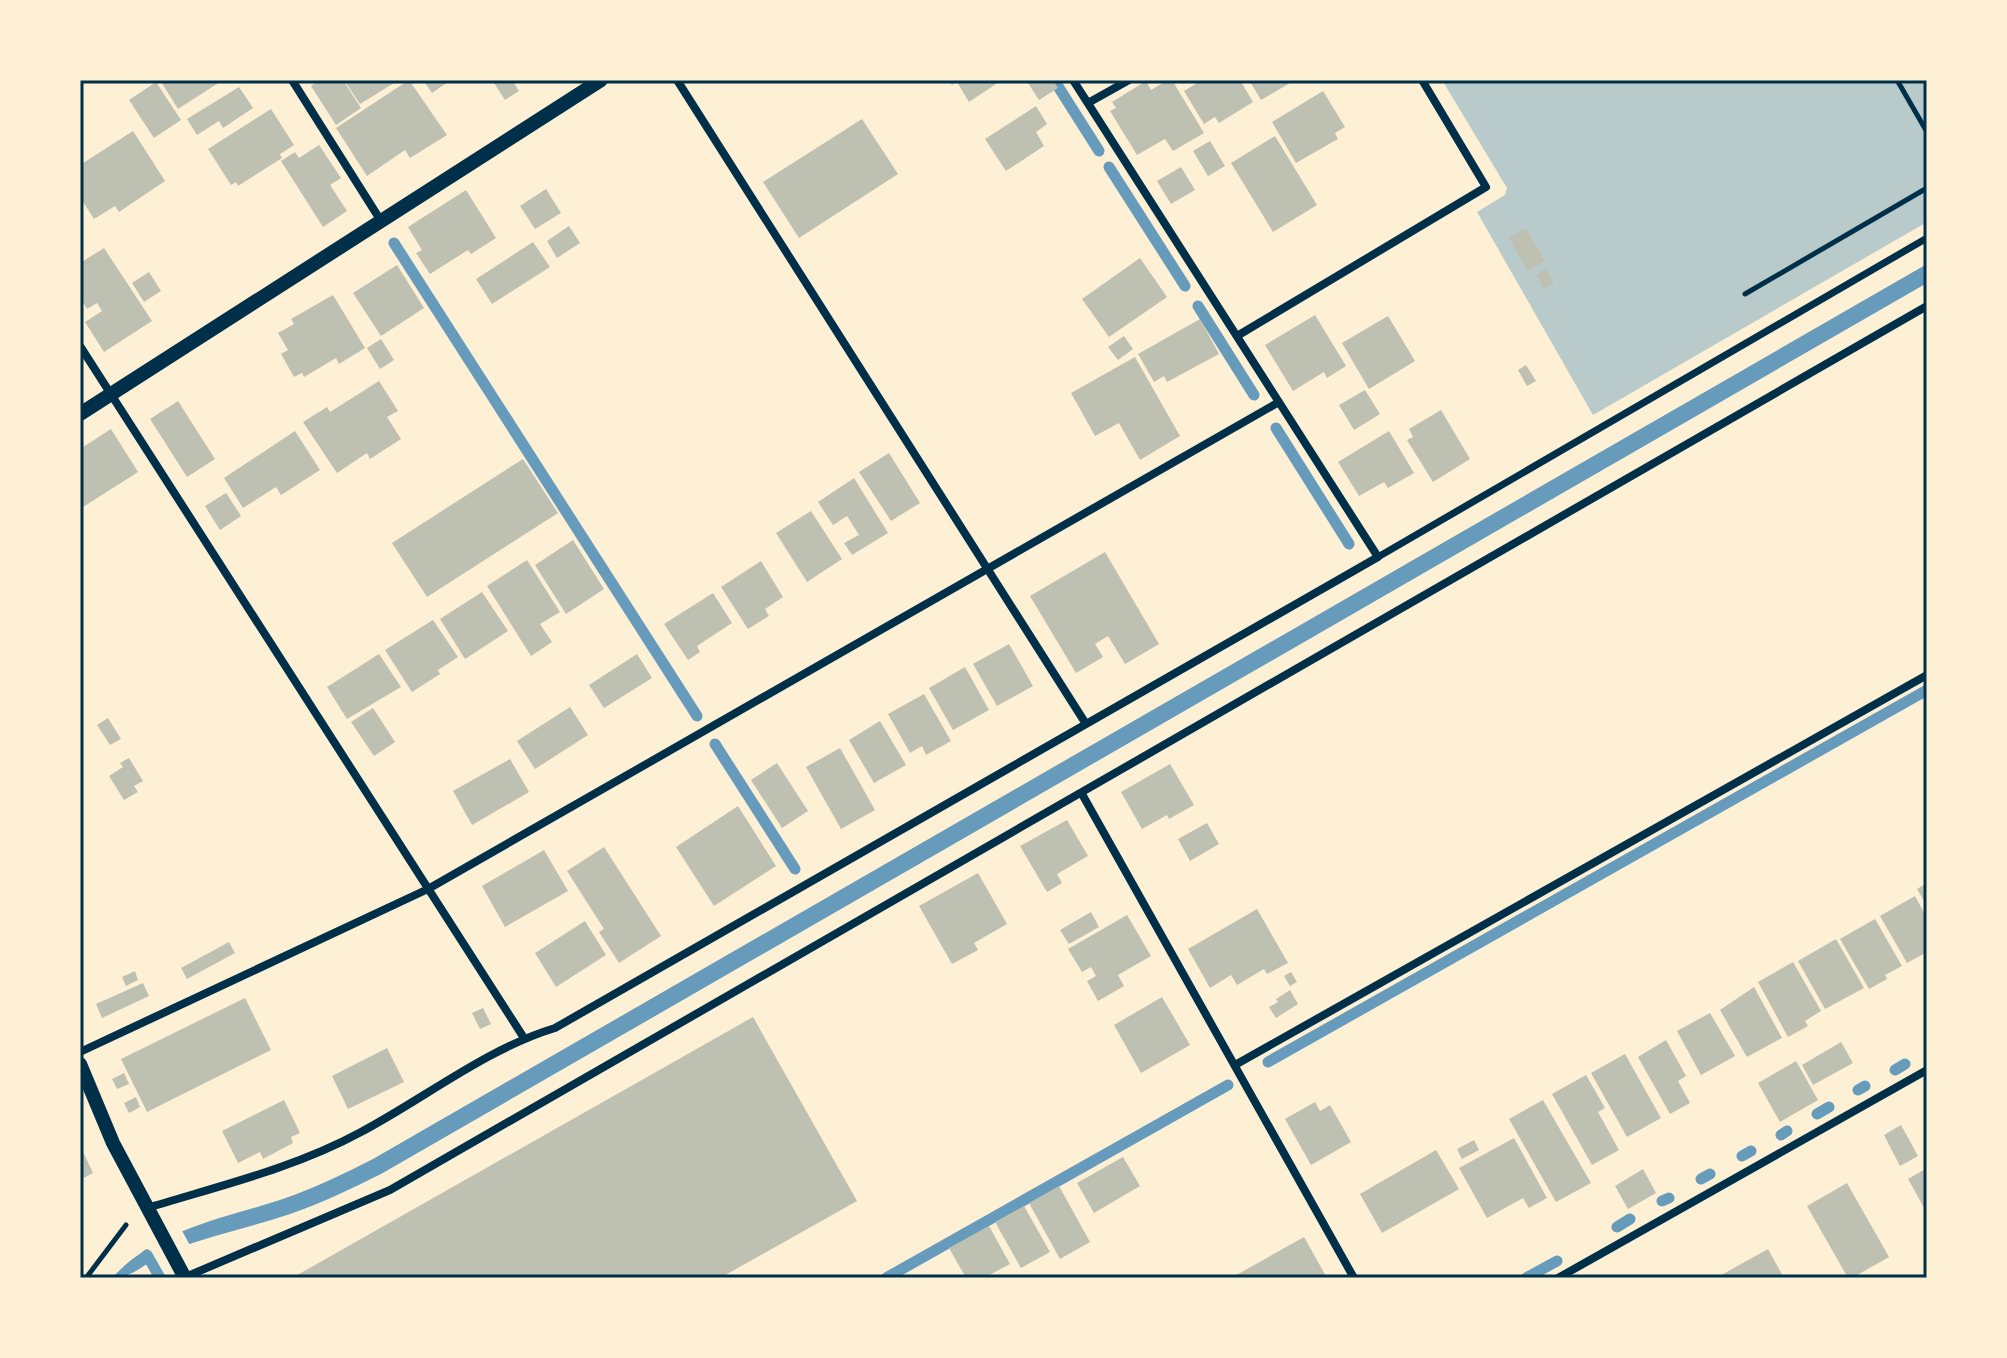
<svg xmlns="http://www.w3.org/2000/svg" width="2007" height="1358" viewBox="0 0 2007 1358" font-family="'Golos Text',sans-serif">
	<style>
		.green { fill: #b9caca }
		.water { fill: #669bbc }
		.pier { fill: #fdf0d5 }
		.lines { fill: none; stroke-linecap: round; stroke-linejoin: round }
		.stream { stroke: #669bbc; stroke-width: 11 }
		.building { fill: #bec0b2 }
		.path { stroke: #003049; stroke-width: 5 }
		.pedestrian { stroke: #003049; stroke-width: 7 }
		.minor { stroke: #003049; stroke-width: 8 }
		.tertiary { stroke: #003049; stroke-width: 14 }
		.neatline { fill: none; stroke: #003049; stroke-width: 3 }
	</style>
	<rect width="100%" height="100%" fill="#fdf0d5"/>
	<!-- green -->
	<path class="green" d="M1442,80H1927V222L1593,415L1477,212L1505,195L1507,188Z"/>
	<!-- water -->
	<path class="water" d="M1927,264V283L381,1174C351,1189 322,1203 290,1214C251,1227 210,1236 172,1250C150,1258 135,1278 112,1278C157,1229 222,1219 283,1199C314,1188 344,1174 373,1159Z"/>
	<!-- pier -->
	<path class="pier" d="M180,1227L192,1249L155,1262L145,1245Z"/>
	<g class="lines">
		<!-- stream -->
		<path class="stream" d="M1054,80L1099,151
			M1109,167L1185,286
			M394,243L697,716
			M1198,306L1254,395
			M1276,428L1349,544
			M715,744L795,869
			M1268,1062L1927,690
			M1895,1070L1905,1064
			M1858,1090L1865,1086
			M1817,1114L1829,1107
			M1781,1135L1787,1131
			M1742,1156L1751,1151
			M1701,1179L1710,1174
			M1662,1201L1669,1198
			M1617,1227L1630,1219
			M147,1255L159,1276
			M886,1278L1228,1085
			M1526,1278L1557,1261"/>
	</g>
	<!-- building -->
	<path class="building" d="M160,80H223L178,109Z
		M319,80H343L361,108L336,125L311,86Z
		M344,80H399L360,104Z
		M409,80L447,135L410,158L405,150L367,176L336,128Z
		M423,80H451L432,93Z
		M492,80H512L519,91L505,100Z
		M949,80H1002L969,102L957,82L952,85Z
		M1026,80H1053L1058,88L1039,100Z
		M1168,80H1172L1204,133L1173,151L1165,139L1137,155L1110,111L1116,108L1112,102L1146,81L1151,90Z
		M1202,80H1240L1253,102L1219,123L1215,117L1204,124L1184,91Z
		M1249,80H1295L1261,100Z
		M156,82L181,120L154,138L129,100Z
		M239,87L253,108L223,128L219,121L197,135L187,119Z
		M1323,91L1345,127L1335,133L1338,139L1296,163L1272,122Z
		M1036,106L1047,124L1036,132L1044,146L1006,171L985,139Z
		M271,109L294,145L280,154L282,158L238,186L236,182L231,185L208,149Z
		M862,119L898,174L799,238L763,182Z
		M133,131L165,181L119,212L115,206L94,219L80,197V165Z
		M1275,136L1317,205L1273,232L1231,163Z
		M1210,141L1225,166L1208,176L1193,151Z
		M319,145L341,178L330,185L347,211L323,227L281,161L295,152L299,158Z
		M1181,167L1195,190L1171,204L1157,181Z
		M546,189L561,213L535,229L520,206Z
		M466,190L496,238L471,254L468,250L430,274L416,253L422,250L408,227Z
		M569,226L580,243L557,258L547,241Z
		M1526,228L1545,261L1528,271L1509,238Z
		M533,242L550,267L492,304L476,279Z
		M104,248L152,321L104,352L85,322L102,311L97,303L87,309L80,297V263Z
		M1140,258L1167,297L1109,337L1082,299Z
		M397,265L424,308L381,336L353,293Z
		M1546,269L1554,283L1544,289L1536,275Z
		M149,272L161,291L144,302L132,283Z
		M333,295L365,348L339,364L336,358L304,377L302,373L294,377L281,354L288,350L278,333L294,324L291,319Z
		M1315,315L1346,366L1327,378L1324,372L1293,391L1265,345Z
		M1388,316L1415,361L1369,389L1342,343Z
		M1200,319L1219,354L1167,382L1164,376L1154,382L1138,354Z
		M1124,336L1133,349L1118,360L1108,347Z
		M381,339L394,360L380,369L367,348Z
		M1135,357L1180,436L1140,460L1119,423L1095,436L1071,393Z
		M1526,365L1536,381L1527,386L1518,370Z
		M379,381L398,411L387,417L401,439L370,459L367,453L337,473L303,422L327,407L330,412Z
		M1365,390L1380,414L1354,430L1339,405Z
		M178,401L215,459L187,477L150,419Z
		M1441,410L1470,459L1433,482L1407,440L1413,437L1409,429Z
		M111,429L138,472L80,509V449Z
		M295,431L320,470L281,495L276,487L243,508L224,478Z
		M1389,431L1414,473L1388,488L1384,482L1359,496L1338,462Z
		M889,453L920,503L891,521L859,472Z
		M523,459L558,513L427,597L392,543Z
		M854,478L888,533L852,555L844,543L859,535L847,516L833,525L818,502Z
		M226,493L241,516L220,530L205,506Z
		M811,511L842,559L807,582L776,533Z
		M573,540L604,589L566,614L535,565Z
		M1105,552L1159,644L1125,664L1108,636L1095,644L1103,657L1076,673L1030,596Z
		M527,560L560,612L540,624L552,642L531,656L487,586Z
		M761,561L783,597L765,609L769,616L748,629L721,587Z
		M482,592L508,631L465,659L440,619Z
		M713,593L732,623L697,646L700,652L688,660L664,624Z
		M433,620L458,657L438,670L440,674L412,692L385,650Z
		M1009,644L1033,686L997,706L973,664Z
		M379,654L401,687L347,719L327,687Z
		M637,654L652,678L604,708L589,685Z
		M965,667L989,710L953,730L929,688Z
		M924,694L951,741L926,755L922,746L910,753L888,714Z
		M570,707L588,735L535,769L517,741Z
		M373,708L395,742L374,756L351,722Z
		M108,718L121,739L110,745L97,725Z
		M880,721L906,765L874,783L849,740Z
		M840,748L875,810L841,829L806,767Z
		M129,758L143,781L134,786L138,792L124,800L109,776L123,767L120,763Z
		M510,759L529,792L472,825L453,791Z
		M777,763L808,811L782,828L751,780Z
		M1170,764L1194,805L1169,819L1167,815L1142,829L1121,792Z
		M738,806L776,866L714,906L676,847Z
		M1067,820L1088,856L1057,874L1062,883L1047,892L1020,846Z
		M1207,823L1219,844L1190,861L1178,839Z
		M604,847L661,936L619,963L599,932L604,929L567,871Z
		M544,850L568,891L505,927L482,886Z
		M978,873L1007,924L974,943L978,950L952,964L919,906Z
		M1927,883V906L1917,889Z
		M1915,896L1927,918V952L1907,963L1880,916Z
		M1257,909L1288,963L1267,974L1264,969L1237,985L1231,975L1210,988L1188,949Z
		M1091,912L1099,927L1069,944L1060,930Z
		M1127,915L1151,956L1118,975L1124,986L1098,1001L1087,981L1096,976L1091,967L1082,972L1068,949Z
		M1875,919L1902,966L1885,975L1887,979L1869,989L1840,939Z
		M585,921L606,955L556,987L535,953Z
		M1836,939L1864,988L1825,1009L1798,961Z
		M229,942L235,953L187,979L181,968Z
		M1793,962L1821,1011L1805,1021L1808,1026L1788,1037L1758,982Z
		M135,971L138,980L126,986L122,977Z
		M1291,972L1297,982L1290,986L1284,976Z
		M143,983L149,996L102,1018L96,1004Z
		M1754,987L1782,1038L1747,1057L1720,1010Z
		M1290,990L1298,1004L1276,1018L1269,1007L1278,1002L1276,999Z
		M1162,997L1190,1045L1141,1073L1114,1025Z
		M245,998L271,1050L147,1112L121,1059Z
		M483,1008L491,1024L480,1029L472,1013Z
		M1710,1013L1735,1056L1701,1075L1677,1031Z
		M753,1017L857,1201L720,1278H292Z
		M1666,1040L1686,1076L1678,1081L1690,1103L1670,1114L1638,1057Z
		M1841,1042L1853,1063L1813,1085L1802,1065Z
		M387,1048L404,1082L348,1109L332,1076Z
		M1625,1054L1661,1118L1627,1137L1591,1073Z
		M1796,1061L1818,1100L1780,1122L1758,1083Z
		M124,1073L129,1084L117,1089L112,1079Z
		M1586,1075L1605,1108L1598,1112L1619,1150L1592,1165L1552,1094Z
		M136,1097L140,1107L129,1113L124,1103Z
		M284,1100L300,1133L291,1137L293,1143L263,1159L260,1152L238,1163L222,1131Z
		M1543,1100L1591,1183L1556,1202L1509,1119Z
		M1315,1102L1320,1111L1330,1105L1351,1142L1311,1165L1285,1119Z
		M1901,1125L1918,1156L1900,1166L1884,1135Z
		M1514,1138L1547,1198L1529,1208L1523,1198L1487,1218L1459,1168Z
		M1474,1140L1479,1150L1462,1159L1457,1149Z
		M80,1145L93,1173L80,1180Z
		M1436,1150L1459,1189L1382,1233L1360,1194Z
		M1123,1157L1140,1186L1094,1213L1077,1183Z
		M1927,1168V1213L1908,1179Z
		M1643,1169L1656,1193L1628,1209L1615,1186Z
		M1847,1183L1889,1257L1852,1278H1848L1807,1206Z
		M1059,1186L1090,1242L1060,1259L1029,1203Z
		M1024,1206L1050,1252L1021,1268L995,1222Z
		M989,1226L1010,1264L984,1278H966L949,1248Z
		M1304,1237L1327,1278H1231Z
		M1768,1249L1784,1278H1716Z"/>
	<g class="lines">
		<!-- path -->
		<path class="path" d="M1897,80L1927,132
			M1745,294L1927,188
			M86,1278L126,1225"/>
		<!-- pedestrian -->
		<path class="pedestrian" d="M1378,557L1927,238"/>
		<!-- minor -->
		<path class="minor" d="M292,80L381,221
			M677,80L1086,724
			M1088,103L1129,80
			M1237,336L1486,187L1422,80
			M80,346L524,1038
			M1082,794L1354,1278
			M80,1052L428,889L1279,402
			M1235,1065L1927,675
			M147,1208C219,1186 295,1168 361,1132C425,1098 486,1049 555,1028L1378,557L1073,80
			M183,1278L390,1190L1927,306
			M1558,1278L1927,1070"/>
		<!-- tertiary -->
		<path class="tertiary" d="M80,414L601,80
			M80,1064L113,1143L185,1278"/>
	</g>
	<!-- border -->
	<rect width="2007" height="1358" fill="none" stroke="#fdf0d5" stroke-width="164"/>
	<rect x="82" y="82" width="1843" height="1194" class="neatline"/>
</svg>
